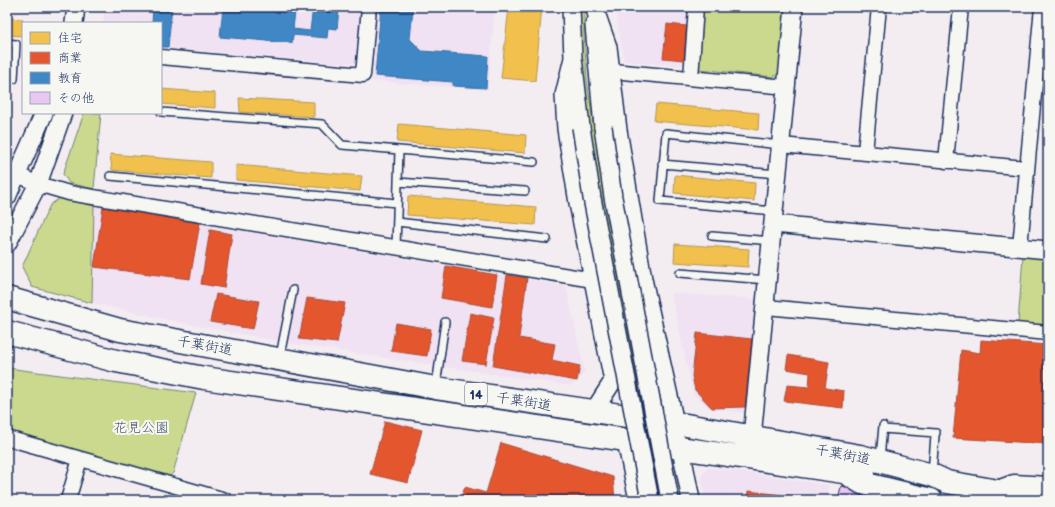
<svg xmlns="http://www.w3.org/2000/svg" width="1055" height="507" viewBox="0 0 1055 507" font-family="'Balsamiq Sans','Klee One',sans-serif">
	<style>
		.built { fill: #f0e2f2 }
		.green { fill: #cad98d; stroke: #728476 }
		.homes { fill: #f2c14e; stroke: #b29553 }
		.shops { fill: #e4572e; stroke: #a84b3c }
		.schools { fill: #3f88c5; stroke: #346da6 }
		.building { fill: #e9c7f3; stroke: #1b2f5e }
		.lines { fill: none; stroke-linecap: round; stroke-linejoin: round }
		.service-casing { stroke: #1b2f5e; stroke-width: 10 }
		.minor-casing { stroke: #1b2f5e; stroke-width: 17 }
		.tertiary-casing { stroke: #1b2f5e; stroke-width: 20 }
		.trunk-casing { stroke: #1b2f5e; stroke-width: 25 }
		.motorway-casing { stroke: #1b2f5e; stroke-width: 25 }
		.service { stroke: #f6f6f2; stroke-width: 7 }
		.minor { stroke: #f6f6f2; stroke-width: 14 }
		.tertiary { stroke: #f6f6f2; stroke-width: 17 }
		.trunk { stroke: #f6f6f2; stroke-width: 22 }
		.motorway { stroke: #f6f6f2; stroke-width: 22 }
		.tertiary-bridge-casing { stroke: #1b2f5e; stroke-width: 20; stroke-linecap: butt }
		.tertiary-bridge { stroke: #f6f6f2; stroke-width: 17 }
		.labels { text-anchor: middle; stroke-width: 4; stroke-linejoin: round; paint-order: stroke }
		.shield { fill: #f6f6f2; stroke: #5d6b8a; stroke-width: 1 }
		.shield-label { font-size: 13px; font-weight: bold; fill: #1b2f5e }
		.street-label { font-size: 14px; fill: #1b2f5e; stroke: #f6f6f2 }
		.park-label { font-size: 14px; fill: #475a6a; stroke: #f6f6f2 }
	</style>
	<rect width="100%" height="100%" fill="#f3edf2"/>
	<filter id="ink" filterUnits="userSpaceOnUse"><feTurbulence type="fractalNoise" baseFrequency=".025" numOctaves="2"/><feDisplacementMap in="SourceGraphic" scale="8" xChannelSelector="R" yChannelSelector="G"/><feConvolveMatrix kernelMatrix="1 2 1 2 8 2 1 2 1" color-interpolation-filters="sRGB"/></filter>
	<g filter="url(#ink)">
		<!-- built -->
		<path class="built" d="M105,7H362L358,56L353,64L161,48V23H103Z
			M378,7H495L488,90L372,81Z
			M615,7H690L685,63L678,66L624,61Z
			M94,206L566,286L585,373L571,386L293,344L182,323L92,303Z
			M671,293L758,299L746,413L709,408L693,394Z
			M708,467L829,485L827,500H705L701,476Z"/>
		<!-- green -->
		<path class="green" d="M576,7H584V35L587,80L600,171L641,389H638L637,382H635L592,166Z
			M701,7H785L779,73L773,77L699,69L695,62Z
			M84,113H101L94,189L69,183L63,174Z
			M60,198L94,206L92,303L32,287L22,267L50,205Z
			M1023,256L1048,258V327L1018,324Z
			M7,368L196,393L173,473L168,478L7,431Z"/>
		<!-- homes -->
		<path class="homes" d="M509,7H542L535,81L501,78Z
			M7,18L23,19V36L7,35Z
			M161,89L215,93V108L161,104Z
			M239,98L314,102V117L240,112Z
			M656,104L759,113L758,130L654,121Z
			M399,124L526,135L525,153L397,142Z
			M110,154L211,162V178L112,170Z
			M236,165L362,176L360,191L236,180Z
			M675,175L755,183L754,201L674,193Z
			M408,196L536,207L535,225L407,215Z
			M675,244L749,249L748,267L674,262Z"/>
		<!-- shops -->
		<path class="shops" d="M667,24L687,26L684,60L663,58Z
			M103,207L200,223L190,279L94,267Z
			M210,230L232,234L224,288L201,284Z
			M446,266L497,275L492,307L441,298Z
			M507,275L527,278L519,338L555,344L552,360L580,366L577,381L493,366Z
			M216,294L259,301L253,329L210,322Z
			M307,298L345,303L337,343L299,339Z
			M470,313L494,318L486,364L462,361Z
			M396,323L431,329L427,356L391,351Z
			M697,333L752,339L745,407L712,408L695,390L692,376Z
			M981,340L1048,345V444L953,438L961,350L980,353Z
			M788,355L829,362L825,388L844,391L843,408L784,401L787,385L809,387L810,373L786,369Z
			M385,421L422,430L408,483L370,474Z
			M501,443L613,477L615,500H460L465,487L486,493Z
			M748,491L792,496V500H747Z"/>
		<!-- schools -->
		<path class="schools" d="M153,7H172L168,47H161V23H152Z
			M223,7L295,12L293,29L310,31L313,7H334L339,9L337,29L328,28L327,38L293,35L292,43L220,37Z
			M381,7L413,10L410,39L422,51L488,56L486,88L453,86V82L375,76Z"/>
		<!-- building -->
		<path class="building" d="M841,486L885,493L883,500H838Z"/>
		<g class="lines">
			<defs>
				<path id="service" d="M7,43L16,44L14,79L7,78
					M161,112L322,124L342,145L399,150
					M662,164L778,174
					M110,176L397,203
					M398,182L525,191
					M775,211L660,201L666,133L781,145
					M397,222L547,239
					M712,236L771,241
					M396,248L399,150L534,162
					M680,273L767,280
					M280,356L293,290
					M436,386L445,322
					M883,429L936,433
					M880,459L883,426
					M932,473L935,436"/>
				<path id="minor" d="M161,57L363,75L369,7
					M612,71L787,87
					M691,78L696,7
					M781,145L1026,168
					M865,152L879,7
					M946,161L961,7
					M7,170L38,184L69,193L593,280
					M1020,247L1042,7
					M766,307L1048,333
					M7,438L225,500
					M68,500L80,459"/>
				<path id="tertiary" d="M571,7L573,58L581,127
					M594,7L608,47L618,130L643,279L675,423
					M74,23L76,7
					M594,25L603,127
					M573,58L564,95L566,129L578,203L613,381L593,412
					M7,197L44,113
					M774,224L1048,250
					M7,244L38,184L63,113
					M650,420L675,438L681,449L691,500
					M752,437L794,7
					M626,441L638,500"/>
				<path id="trunk" d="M7,298L120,330L436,388L675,423L860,456L932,475L947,482L1048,500
					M7,332L116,361L204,378L864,475"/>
				<path id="motorway" d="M846,473L862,483L931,500
					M998,492L1014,486L1048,488"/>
			</defs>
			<!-- service casing -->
			<use href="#service" class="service-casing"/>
			<!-- minor casing -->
			<use href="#minor" class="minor-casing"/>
			<!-- tertiary casing -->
			<use href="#tertiary" class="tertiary-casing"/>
			<!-- trunk casing -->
			<use href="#trunk" class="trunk-casing"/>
			<!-- motorway casing -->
			<use href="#motorway" class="motorway-casing"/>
			<!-- service -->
			<use href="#service" class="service"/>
			<!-- minor -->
			<use href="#minor" class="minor"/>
			<!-- tertiary -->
			<use href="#tertiary" class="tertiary"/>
			<!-- trunk -->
			<use href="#trunk" class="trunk"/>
			<!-- motorway -->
			<use href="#motorway" class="motorway"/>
			<defs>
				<path id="tertiary-bridge" d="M581,127L592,198L650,500
					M603,127L613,197L670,500"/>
			</defs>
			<!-- tertiary-bridge casing -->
			<use href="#tertiary-bridge" class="tertiary-bridge-casing"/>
			<!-- tertiary-bridge -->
			<use href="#tertiary-bridge" class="tertiary-bridge"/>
		</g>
	</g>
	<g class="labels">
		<!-- shield labels -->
		<rect class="shield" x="465" y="383" width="22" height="22" rx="3"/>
		<g class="shield-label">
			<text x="476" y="399">14</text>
		</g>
		<!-- street labels -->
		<g class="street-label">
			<text transform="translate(205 345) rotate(10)" y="5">千葉街道</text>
			<text transform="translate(524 401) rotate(9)" y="5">千葉街道</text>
			<text transform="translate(843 454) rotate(11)" y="5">千葉街道</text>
		</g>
		<!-- park labels -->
		<g class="park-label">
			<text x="141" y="432">花見公園</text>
		</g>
	</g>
	<!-- margin -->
	<rect width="1055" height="507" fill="none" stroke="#f6f6f2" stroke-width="24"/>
	<rect x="12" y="12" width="1031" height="483" fill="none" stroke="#1b2f5e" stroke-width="1.5" filter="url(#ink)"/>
	<!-- legend -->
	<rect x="22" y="22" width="140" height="92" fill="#f6f6f2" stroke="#9ea6b7"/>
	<rect x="30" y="32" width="20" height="12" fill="#f2c14e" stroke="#9ea6b7"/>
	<text x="58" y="42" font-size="12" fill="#1b2f5e">住宅</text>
	<rect x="30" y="52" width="20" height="12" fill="#e4572e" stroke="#9ea6b7"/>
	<text x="58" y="62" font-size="12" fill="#1b2f5e">商業</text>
	<rect x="30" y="72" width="20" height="12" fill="#3f88c5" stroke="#9ea6b7"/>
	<text x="58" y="82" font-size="12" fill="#1b2f5e">教育</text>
	<rect x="30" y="92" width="20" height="12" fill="#e9c7f3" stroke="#9ea6b7"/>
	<text x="58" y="102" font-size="12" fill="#1b2f5e">その他</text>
</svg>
